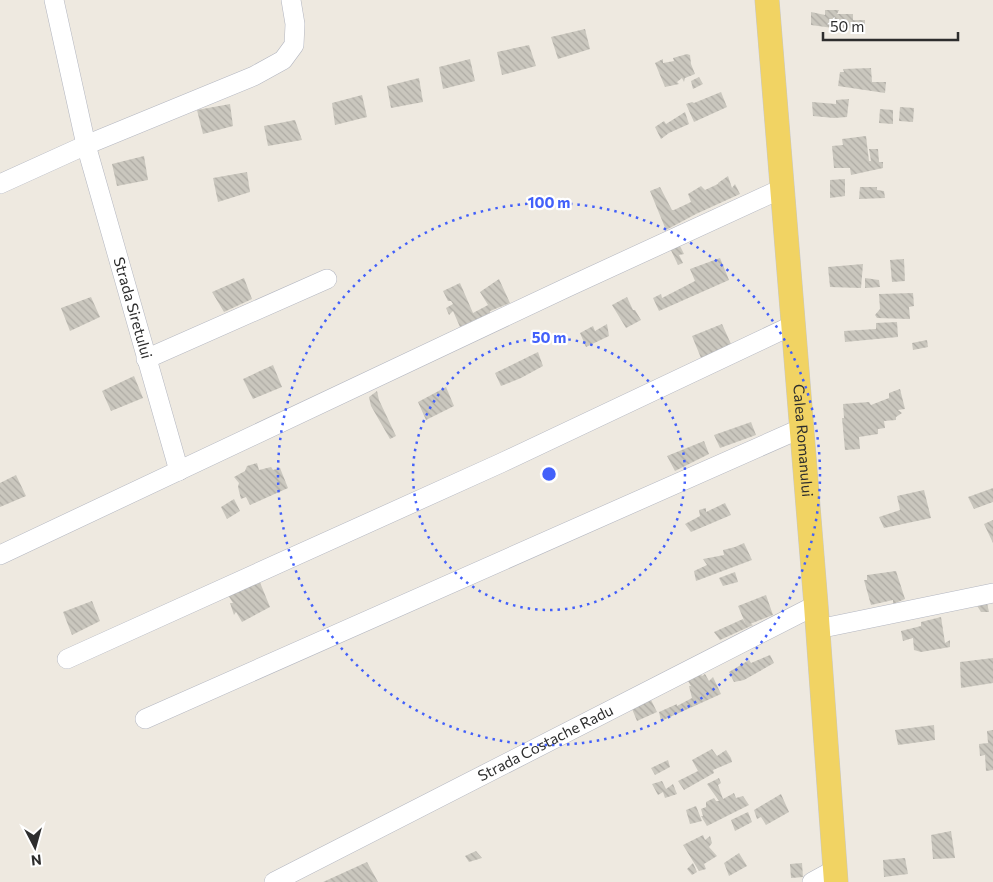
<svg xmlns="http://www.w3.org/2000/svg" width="993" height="882" viewBox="0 0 993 882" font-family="Commissioner,sans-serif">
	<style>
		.building { fill: url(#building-back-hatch) }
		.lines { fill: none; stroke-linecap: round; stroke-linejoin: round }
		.minor-casing { stroke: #b3b6c0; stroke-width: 20 }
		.major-casing { stroke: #c8c8c8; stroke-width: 25 }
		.minor { stroke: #fff; stroke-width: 19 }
		.major { stroke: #f1d363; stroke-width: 24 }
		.ring { fill: none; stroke: #4260fa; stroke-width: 2.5; stroke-dasharray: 2.5 5 }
		.labels { text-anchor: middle; stroke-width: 4.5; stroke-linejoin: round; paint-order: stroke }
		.street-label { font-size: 15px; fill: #2d2d2d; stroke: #fff }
		.centre { fill: #4260fa; stroke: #fff; stroke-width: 2.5 }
		.ring-label { font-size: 15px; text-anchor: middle; font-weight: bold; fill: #4260fa; stroke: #fff; stroke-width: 4.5; stroke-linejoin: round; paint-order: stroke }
	</style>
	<defs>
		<pattern id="building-back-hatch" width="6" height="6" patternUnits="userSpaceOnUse" patternTransform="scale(1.25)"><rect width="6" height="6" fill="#cac7be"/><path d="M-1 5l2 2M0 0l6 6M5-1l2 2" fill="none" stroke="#aeaba4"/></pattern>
	</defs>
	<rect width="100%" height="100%" fill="#eee9e0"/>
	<!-- building -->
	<path class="building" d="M825,10H839L837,14H853V20H865V29L840,28V29L811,25V12L825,15Z
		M585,29L590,49L558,59L551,37Z
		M529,45L536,66L502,75L497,52Z
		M687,54L690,55L691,64L695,74L685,78L684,82L682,78L677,82L679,84L665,87L655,63L663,59V63L674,61L673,58Z
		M470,59L475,81L443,89L439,67Z
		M871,68L872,82H886L885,93L838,86L840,72H844L843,69Z
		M699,77L703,84L693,89L691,81Z
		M419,78L423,102L391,108L387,86Z
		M721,92L727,107L694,122L686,104L692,102L694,103Z
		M362,95L367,117L335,125L332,103Z
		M849,99L847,117L834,118L813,116L812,102L836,104V100Z
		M230,104L233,126L203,134L197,110Z
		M900,107L914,108L913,122L899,121Z
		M880,109L893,110V124L879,123Z
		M685,112L689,124L669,133L661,139L655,127L664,121L666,124Z
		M295,120L302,140L268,146L264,126Z
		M866,136L869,161H871L869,149H878L879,162H883V168L851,175L850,168H834L832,146L843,145L842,139Z
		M144,156L148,180L117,186L112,164Z
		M247,172L250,192L218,202L213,178Z
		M728,176L732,188L735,184L740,194L696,214L666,230L650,191L660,187L672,210H674L691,202L688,194L701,186L705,190L718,184V183Z
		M845,179V196L830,198V180Z
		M860,187H877V190L884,191L885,198L859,199Z
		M676,238L684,254L679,255L683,263L678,265L668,244Z
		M720,258L729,280L659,311L653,298L661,294L662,298L695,281L690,269Z
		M904,259L905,281L892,282L890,260Z
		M863,264L861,288L830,287L828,267Z
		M244,278L252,299L224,312L212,292Z
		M865,278L879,280L880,287L865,288Z
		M499,279L510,303L490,311V313L460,327L453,311L449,315L446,308L453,304L451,301H448L443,291L460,283L473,313L488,305L480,292Z
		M913,293L914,306L909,307L910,319L877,318L875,315L880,309L879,294Z
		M91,297L100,317L70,331L61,308Z
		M627,297L633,310H635L641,320L626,328L612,305Z
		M897,322L898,337L845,342L844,331L876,329V323Z
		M607,324L609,336L586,347L580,333L593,326L595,331Z
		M722,324L731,344L701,358L692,336Z
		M927,340L928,347L913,350L912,343Z
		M538,352L543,366L521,378L501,386L495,373Z
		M273,365L282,387L253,399L243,379Z
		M134,376L143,398L111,411L102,391Z
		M446,387L454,406L426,420L418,402Z
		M900,389L905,409L898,410L902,413L896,417V420L884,421L885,428L878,429V434L859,437L860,449L845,450L842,418H844L843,404L869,402L871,405L889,398V393Z
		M377,391L379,400L396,436L390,439L371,406L369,397Z
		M751,422L756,435L720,448L714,435Z
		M704,441L709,454L675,471L667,456Z
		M257,463L259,470L271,467L273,470L280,468L288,488L250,505L246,497L241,499L238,487L239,483L234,477L245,471L247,466Z
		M16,475L26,496L0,507V483Z
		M993,488V502L974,509L968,497Z
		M924,490L931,518L884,528L879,517L900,510L897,496Z
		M234,499L240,511L227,519L221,507Z
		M725,503L731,515L691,532L685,524L700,516L699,510L706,508V512Z
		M993,520V543L984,524Z
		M744,543L752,560L696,581L694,571L707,565L703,559L724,555L723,550L735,547Z
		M896,571L905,599L893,604V600L871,605L864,580H867V575Z
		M735,572L738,582L723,586L719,578Z
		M259,580L270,607L242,622L236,612L234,615L230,603H233L228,595Z
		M766,595L773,615L750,624L753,625L720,640L714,632L743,619L746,625L738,606Z
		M92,601L100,621L72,635L63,612Z
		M987,603L989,612H981L976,604Z
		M941,617L945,643L950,640V647L921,652L914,650L913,638L903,641L901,631L921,626V622Z
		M770,655L774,663L744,680L734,682L729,672L749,660L751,663Z
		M993,658V683L961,688L960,662Z
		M697,670L702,676L705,674L709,681L713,677L721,694L661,721L659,712L677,704V706L692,698L689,686H691L685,676Z
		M649,696L657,712L637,721L630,704Z
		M934,725L935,740L898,745L895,730Z
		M993,730V770L986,771L985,755L980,756L979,744L988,743L987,731Z
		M712,749L717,756L726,750L731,758L732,762L713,770L714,773L684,790L678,781L698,771L692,760Z
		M668,760L670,767L655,775L651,768Z
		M719,778L721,783L718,785L723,799L734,793L736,798L743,796L749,805L707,826L701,816H703L701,809L706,807V802L714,798L716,801H719L707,784Z
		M662,781L666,789L673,784L677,794L665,798L663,792L658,795L652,784Z
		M781,794L789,812L766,825L761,817L757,819L754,810Z
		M696,806L702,821L690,824L686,810Z
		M748,812L752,822L735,831L731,820Z
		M951,831L955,858L933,859L931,835Z
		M703,835L705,840L710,836L712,843L709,847L717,856L704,864L706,869L699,871L683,845Z
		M476,851L482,858L469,862L465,856Z
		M739,853L747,866L729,876L724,863Z
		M905,858L908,874L884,877L883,860Z
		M367,862L378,882H323Z
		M693,863L697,872L692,875L687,869Z
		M802,863L803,877L791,878L790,864Z"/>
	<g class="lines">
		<defs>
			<g id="minor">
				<path id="s1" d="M54,0L86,145L179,471"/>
				<path d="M0,184L86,145L254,76L283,60L294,45L295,24L291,0"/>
				<path d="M146,359L327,279"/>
				<path d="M0,555L568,287L783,188"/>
				<path d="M818,629L993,593"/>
				<path d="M67,659L501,463L793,325"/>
				<path d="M145,719L802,428"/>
				<path id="s2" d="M274,882L816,605"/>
				<path d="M812,882L834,870"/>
			</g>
			<g id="major">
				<path id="s3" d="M767,0L816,605L836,882"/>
			</g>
		</defs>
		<!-- minor casing -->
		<use href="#minor" class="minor-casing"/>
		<!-- major casing -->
		<use href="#major" class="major-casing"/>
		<!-- minor -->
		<use href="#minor" class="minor"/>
		<!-- major -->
		<use href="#major" class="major"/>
	</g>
	<!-- distance rings -->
	<g class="ring">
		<circle cx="549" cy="474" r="136"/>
		<circle cx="549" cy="474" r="271"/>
	</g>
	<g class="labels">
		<!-- street labels -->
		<g class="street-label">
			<text dy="5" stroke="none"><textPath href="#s1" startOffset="318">Strada Siretului</textPath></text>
			<text dy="5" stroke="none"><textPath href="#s3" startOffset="442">Calea Romanului</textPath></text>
			<text dy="5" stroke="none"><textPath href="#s2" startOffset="305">Strada Costache Radu</textPath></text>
		</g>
	</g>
	<circle cx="549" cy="474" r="8" class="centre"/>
	<g class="ring-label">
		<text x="549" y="208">100 m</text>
		<text x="549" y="343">50 m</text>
	</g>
	<!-- north arrow -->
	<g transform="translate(35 847) rotate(174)" stroke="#ffffff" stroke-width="4" paint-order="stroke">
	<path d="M0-4L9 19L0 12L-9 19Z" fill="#2d2d2d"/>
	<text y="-8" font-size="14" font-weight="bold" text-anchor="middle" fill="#2d2d2d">N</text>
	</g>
	<!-- scale -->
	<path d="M823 32v8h135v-8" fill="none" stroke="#2d2d2d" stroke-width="2.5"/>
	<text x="830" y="32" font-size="15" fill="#2d2d2d" stroke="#ffffff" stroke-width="4" paint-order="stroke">50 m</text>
</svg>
